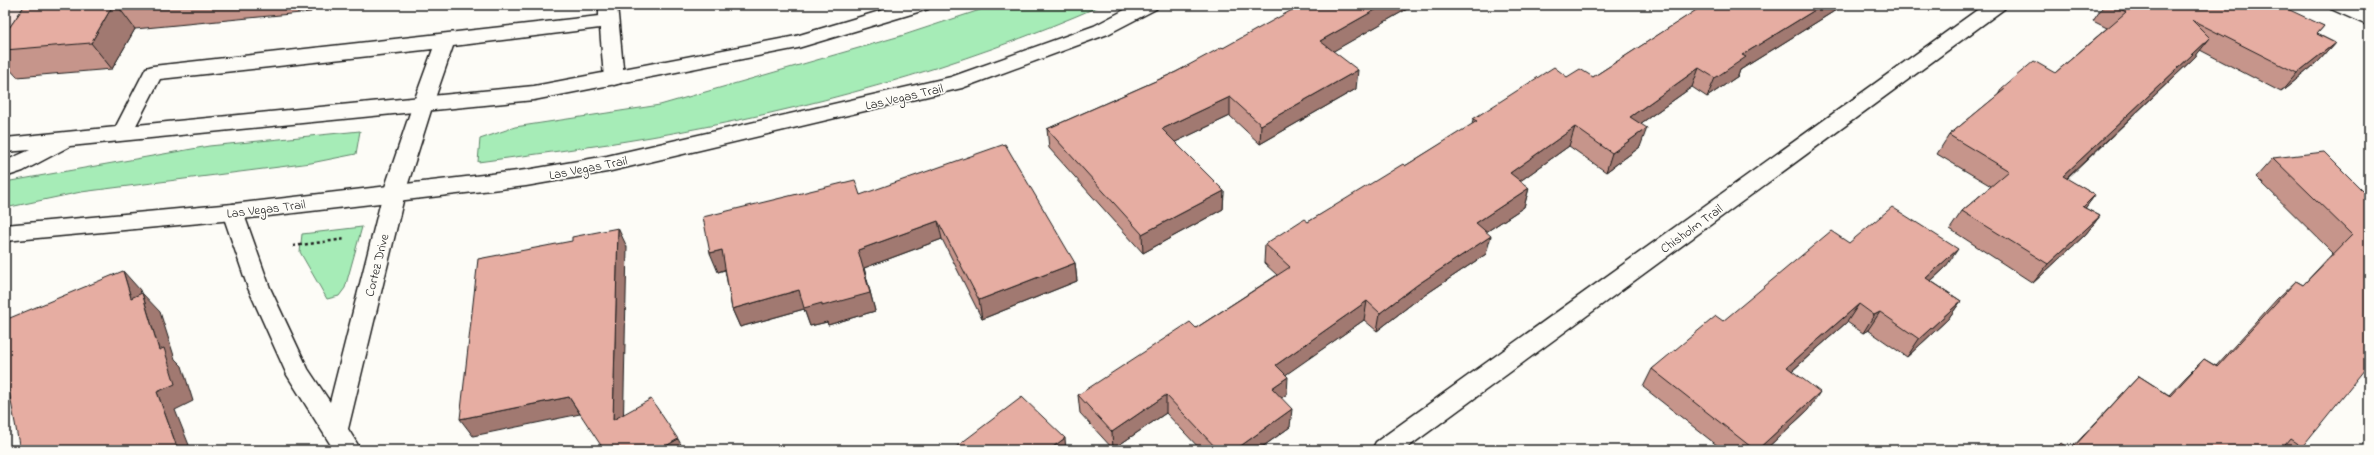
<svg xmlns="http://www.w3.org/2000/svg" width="2374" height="455" viewBox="0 0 2374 455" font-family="'Indie Flower',sans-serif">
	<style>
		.built { fill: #f6e4de }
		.green { fill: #a6ecb7; stroke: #61846a }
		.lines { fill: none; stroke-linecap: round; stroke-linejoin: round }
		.lane-casing { stroke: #1c1c1c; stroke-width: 3 }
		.street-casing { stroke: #1c1c1c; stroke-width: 3 }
		.secondary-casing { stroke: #1c1c1c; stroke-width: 3 }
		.path { stroke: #1c1c1c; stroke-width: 2.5; stroke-dasharray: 3 3; stroke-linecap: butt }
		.lane { fill: #fdfcf7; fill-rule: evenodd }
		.street { fill: #fdfcf7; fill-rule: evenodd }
		.secondary { fill: #fdfcf7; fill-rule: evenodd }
		.wall { fill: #c6958b; stroke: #1c1c1c }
		.shaded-wall { fill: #a17971; stroke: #1c1c1c }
		.building { fill: #e6ada2; stroke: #1c1c1c }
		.labels { text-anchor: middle; stroke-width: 3.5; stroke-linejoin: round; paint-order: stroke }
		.street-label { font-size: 13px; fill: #1c1c1c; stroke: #fdfcf7 }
	</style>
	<rect width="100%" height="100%" fill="#fdfcf7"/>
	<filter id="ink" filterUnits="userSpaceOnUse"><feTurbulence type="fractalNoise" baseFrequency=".025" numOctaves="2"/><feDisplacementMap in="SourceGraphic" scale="8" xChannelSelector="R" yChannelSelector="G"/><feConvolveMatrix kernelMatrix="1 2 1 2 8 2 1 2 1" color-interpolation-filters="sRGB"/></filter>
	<g filter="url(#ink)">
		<!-- built -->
		<path class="built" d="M5,5H40L5,62Z"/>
		<!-- green -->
		<path class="green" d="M995,5H1102C959,68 806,110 651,137C594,147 536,154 478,162L480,139L515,127L660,105L904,35Z
			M360,131L356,154L311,163L81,192L5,208V182L209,146Z
			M362,227L345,288L339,296L327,299L300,252L302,234Z"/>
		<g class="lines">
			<defs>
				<path id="lane" d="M599,5H617L624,78L621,83L614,85L607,83L604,78L600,28L453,46L433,104L430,109L423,111L416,109L413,104L433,49L160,79L130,137L123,139L116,137L113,132L146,68L153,66L599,16Z"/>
				<path id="street" d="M1984,5H2006L2004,9L1404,450H1372L1376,442Z
					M2329,5H2354L2369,12V26L2331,9Z
					M423,97L430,99L433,104L405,193L348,429L361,450H334L287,375L248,288L222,212L225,206L233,204L241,206L270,288L308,369L330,402L383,193L413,104L416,99Z"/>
				<path id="secondary" d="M900,5H930L928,9L798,48L534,100L70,146L23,171L5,177V161L30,150L5,152V138L534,86L796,36Z
					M1134,5H1158L1156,9L1108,34L962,88L607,172L526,186L233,220L5,241V225L233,204L526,170L607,156L951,77L1094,26Z"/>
			</defs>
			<!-- lane casing -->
			<use href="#lane" class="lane-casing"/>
			<!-- street casing -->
			<use href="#street" class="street-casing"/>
			<!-- secondary casing -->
			<use href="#secondary" class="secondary-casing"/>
			<!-- path -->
			<path class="path" d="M293,246L346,239"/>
			<!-- lane -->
			<use href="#lane" class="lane"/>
			<!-- street -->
			<use href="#street" class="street"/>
			<!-- secondary -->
			<use href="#secondary" class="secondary"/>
		</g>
		<!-- wall -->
		<path class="wall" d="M25,5H310L311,12L135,29L112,69L17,77L5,64V34Z
			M1414,5L1333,51L1356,89L1260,144L1230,116L1175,142L1224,191L1223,209L1143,253L1049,148L1047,129L1176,72L1223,48Z
			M1698,5H1844L1740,70L1738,76L1707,97L1692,87L1640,124V147L1606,172L1569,146L1520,181L1529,188L1524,207L1486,232V254L1413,303L1377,331L1364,320L1286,374L1287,394L1281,398L1290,427L1258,450H1201L1166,413L1113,449L1080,413L1078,395L1196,328L1277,275L1264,263L1265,244L1308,222L1405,166L1472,125L1473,119L1567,77H1593L1697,10Z
			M2104,5H2262L2324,26L2317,34L2335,43L2318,62L2281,92L2200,50L2195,57L2067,179L2095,195L2085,208L2100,216L2085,235L2033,283L1950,229L1962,211L1991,186L1937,154L1949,135L1998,95L2002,88L2055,73L2107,28L2093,21Z
			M2273,158L2369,197L2302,447L2298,450H2070L2139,376L2169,395L2186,377L2204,359L2216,366L2277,299L2296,281L2303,285L2333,253L2256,177Z
			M860,195L1075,263L1077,281L982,319L942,239L864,268L875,311L828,325L827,322L810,326L804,309L740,327L732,309L725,270L718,272Z
			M1849,243L1945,268L1931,281L1961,301L1948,319L1907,357L1868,330L1863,333L1847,322L1792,371L1808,410L1765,450H1723L1643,387L1652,369L1723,321Z"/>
		<!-- shaded-wall -->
		<path class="shaded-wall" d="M113,5H117L135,29L112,69L91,43Z
			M306,5H310L311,12Z
			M1384,5H1414L1318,60L1320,41Z
			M1823,5H1844L1740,70L1738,76L1707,97L1715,78L1742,55Z
			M2210,38L2195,57L2049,195L2063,176Z
			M2335,43L2318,62L2281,92L2297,73Z
			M1699,68L1692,87L1623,136L1630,117Z
			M1358,70L1356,89L1260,144L1261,125Z
			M1230,97V116L1163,148L1162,129Z
			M1575,127L1569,146L1505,192L1510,173Z
			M1647,128L1640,147L1606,172L1612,153Z
			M1529,188L1524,207L1471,242L1476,223Z
			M1224,191L1223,209L1143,253L1142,234Z
			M2095,195L2081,214L2083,207Z
			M2100,216L2085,235L2033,283L2048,264Z
			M938,221L942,239L864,268L875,311L828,325L827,322L810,326L804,309L740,327L732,309L799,290L858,250Z
			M618,228L627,247L623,438L613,420Z
			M1491,236L1486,254L1413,303L1377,331L1380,313L1417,285Z
			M1958,249L1945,268L1914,296L1926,278Z
			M722,250L729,268L718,272L710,253Z
			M1075,263L1077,281L982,319L979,300Z
			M123,271L140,290L149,317L131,298Z
			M142,293L160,312L175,359L182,366L193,401L175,410L191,450H178L157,392L159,350Z
			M1367,301L1364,320L1274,383L1276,365Z
			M1961,301L1948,319L1907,357L1919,339Z
			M1859,304L1847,322L1776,385L1787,367Z
			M1880,312L1868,330L1863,333L1874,315Z
			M1288,377L1287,394L1270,406L1272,388Z
			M1820,392L1808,410L1765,450H1757Z
			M1166,395V413L1113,449L1112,432Z
			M569,397L580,414L473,436L460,419Z
			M1292,409L1290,427L1258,450H1235Z
			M1065,438L1066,450H1049Z
			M678,439L684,450H659Z"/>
		<!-- building -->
		<path class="building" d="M25,5H113L91,43L5,50V34Z
			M1301,5H1384L1320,41L1358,70L1261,125L1230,97L1162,129L1224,191L1142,234L1047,129L1176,72L1222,47L1223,48Z
			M1704,5H1823L1742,55L1746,57L1715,78L1699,68L1630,117L1647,128L1612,153L1575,127L1510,173L1529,188L1476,223L1491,236L1417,285L1380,313L1367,301L1276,365L1288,377L1272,388L1292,409L1235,450H1218L1166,395L1112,432L1078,395L1190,322L1196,328L1290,267L1265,244L1304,219L1308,222L1403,164L1405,166L1477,121L1473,119L1554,67L1567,77L1580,69L1593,77Z
			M2112,5H2262L2266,7L2268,5H2279L2324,26L2317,34L2335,43L2297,73L2192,20L2210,38L2063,176L2095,195L2083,207L2100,216L2048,264L1962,211L2009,171L1949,135L2005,89L2002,88L2034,61L2055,73L2126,12Z
			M1005,144L1075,263L979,300L938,221L858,250L870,293L822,306V303L804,308L799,290L732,309L722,250L710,253L703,217L855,180L860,195Z
			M2324,152L2369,197V364L2302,447L2290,439L2281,450H2071L2139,376L2170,396L2204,359L2217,367L2296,281L2303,285L2352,235L2273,158Z
			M1892,207L1958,249L1926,278L1961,301L1919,339L1880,312L1874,315L1859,304L1787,367L1820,392L1757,450H1755L1652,369L1716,316L1723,321L1831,231L1849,243Z
			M618,228L613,420L651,399L678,439L659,450H604L569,397L460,419L478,259L572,241V237Z
			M123,271L131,298L142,293L159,350L164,348L175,384L157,392L178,450H20L5,369V320Z
			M1022,397L1065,438L1049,450H952Z
			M2061,443L2070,450H2054Z"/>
	</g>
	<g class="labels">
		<!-- street labels -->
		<g class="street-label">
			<text transform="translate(904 96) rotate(-13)" y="5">Las Vegas Trail</text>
			<text transform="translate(588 167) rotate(-11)" y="5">Las Vegas Trail</text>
			<text transform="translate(266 208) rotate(-7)" y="5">Las Vegas Trail</text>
			<text transform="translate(1691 228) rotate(-36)" y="5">Chisholm Trail</text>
			<text transform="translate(376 265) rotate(-76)" y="5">Cortez Drive</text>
		</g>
	</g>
	<!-- margin -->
	<rect width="2374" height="455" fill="none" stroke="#fdfcf7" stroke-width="20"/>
	<rect x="10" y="10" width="2354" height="435" fill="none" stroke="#1c1c1c" stroke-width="1.5" filter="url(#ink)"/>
</svg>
